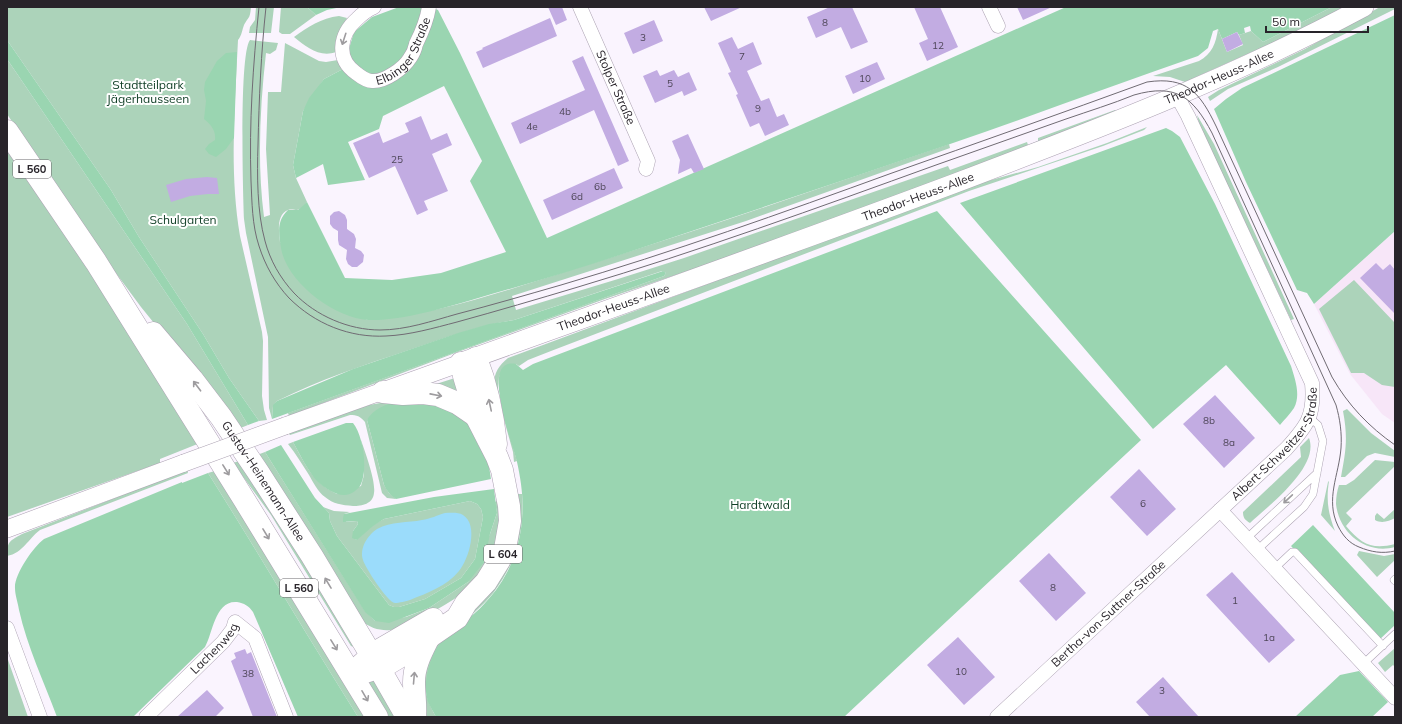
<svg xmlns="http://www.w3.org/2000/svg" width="1402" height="724" viewBox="0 0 1402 724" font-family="Mulish,sans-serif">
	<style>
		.education { fill: #f7e6f8 }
		.green { fill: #acd3ba }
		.forest { fill: #9ad5b1 }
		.water { fill: #9bdcfb }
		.building { fill: #c2ace2 }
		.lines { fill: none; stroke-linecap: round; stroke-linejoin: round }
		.service-casing { stroke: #ada3b3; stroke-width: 8 }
		.minor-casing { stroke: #ada3b3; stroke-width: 15 }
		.tertiary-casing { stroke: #ada3b3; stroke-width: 18 }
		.secondary-casing { stroke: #ada3b3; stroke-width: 20 }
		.primary-casing { stroke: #ada3b3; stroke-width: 23 }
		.service { stroke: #fff; stroke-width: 7 }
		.minor { stroke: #fff; stroke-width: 14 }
		.tertiary { stroke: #fff; stroke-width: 17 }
		.secondary { stroke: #fff; stroke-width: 19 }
		.primary { stroke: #fff; stroke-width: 22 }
		.tram { stroke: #706b73; stroke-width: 1 }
		.tertiary-bridge-casing { stroke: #ada3b3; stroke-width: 18; stroke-linecap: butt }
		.tertiary-bridge { stroke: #fff; stroke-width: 17 }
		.oneway { stroke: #9e9c9f }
		.labels { text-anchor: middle; stroke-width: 4; stroke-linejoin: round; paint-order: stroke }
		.number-label { font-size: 10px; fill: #4e4658 }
		.shield { fill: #fff; stroke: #68666a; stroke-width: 1 }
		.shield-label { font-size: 11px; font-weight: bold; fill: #28242a }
		.street-label { font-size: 12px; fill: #28242a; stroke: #fff }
		.park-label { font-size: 12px; fill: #124028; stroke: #fff }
	</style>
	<rect width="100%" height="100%" fill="#faf4fe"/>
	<!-- education -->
	<path class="education" d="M1395,231V423L1382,414L1350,374L1314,304Z"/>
	<!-- green -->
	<path class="green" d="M7,7H251C250,19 249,16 244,25C242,30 242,35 238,40C235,105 229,171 240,236L262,332L263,341L262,396L264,410L267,420L259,421L229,378L203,334L139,237L111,190L7,40Z
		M256,7H274L271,33H249L250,27L255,20Z
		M281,7H307L316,15L290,34H282L279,32Z
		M1332,7H1348L1312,25L1185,82L1170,77L1153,76L1199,61C1212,54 1216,43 1218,29L1227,52L1243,45L1239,35L1251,31L1263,42Z
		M1380,7H1395V9L1278,67L1228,89L1210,101L1208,97L1219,90L1305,49Z
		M339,16L347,18L338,35L336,52C320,58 306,47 294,37C308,27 321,18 339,16Z
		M250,40L278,43L276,50L270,54L266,53C260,107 257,163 264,217L270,215L266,149L268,92H281L285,43L319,61L326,62L338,60L343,69L324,79L303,111L293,165L296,178L307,202C305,205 301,209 297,210C295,210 291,209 288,210C276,215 279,232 280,242L367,320C440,315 510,289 580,267C704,229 826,186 949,144L950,148L746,221L512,296L516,310L618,279L684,258L948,166L950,170L1027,142L1028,145L1038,141V138L1115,110L1116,112L1074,130L755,248L605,299L455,353L289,416L288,413L664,276L666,273L662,271L514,320C476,326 445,338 409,350C364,365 319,380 277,401L273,406L272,419L269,408L268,337L246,233L244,219C243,194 239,54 250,40Z
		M7,59L187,324L248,425L238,429L217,401L141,307L87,234L7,114Z
		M1197,115L1214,144L1294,319L1291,320L1199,124Z
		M1147,127L1144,130L1103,146L969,191L551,351L528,360L519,366L516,364L503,368L499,377L498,388L499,396L517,461L514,462L513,452L494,384C494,373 499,365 508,358L977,184L1038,167L1107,143Z
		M7,144L200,443L160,459V463L7,517Z
		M1354,280L1395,323V387L1382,385L1364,373H1351L1319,309Z
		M455,378L463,395L436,384Z
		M408,398L367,420L384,485L389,493L396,499L387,498L382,493L365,422C360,416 357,415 350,415L290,435L288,433L369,405Z
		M1347,409L1371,433L1395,451V457L1375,453L1367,456L1345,477H1341C1346,450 1348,438 1343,411Z
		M1309,438C1320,467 1268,506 1250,523C1245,520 1243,518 1243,512L1301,457L1300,447Z
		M361,440C365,452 376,481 374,493C373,504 362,506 353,506C342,505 333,504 325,497C318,492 313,482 309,475C302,464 296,454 288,444L293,442C305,464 313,483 337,494L361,486L364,475Z
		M265,452L365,611L375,621L406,617L429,608L468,582L490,534L497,513L495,502L499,500C501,523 498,551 484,570C479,578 470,586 463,592C452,603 405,628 391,630C380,631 370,628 362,621L257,455Z
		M242,460L354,647L351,646L271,515L233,463Z
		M1375,460L1395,462V466L1346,513L1352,519L1346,526C1361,544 1372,550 1395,544V547C1366,555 1339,533 1336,504C1336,497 1337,491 1339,485H1346L1354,480Z
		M187,470L188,473L40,530C28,539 23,553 7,556C7,541 10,541 22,534Z
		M218,470L367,717H358C307,636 259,554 208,473Z
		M1329,481C1326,500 1328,513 1335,531L1321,515L1328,482Z
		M518,494H522C525,531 516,562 494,592C482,607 467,619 452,632C448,636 442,640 439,645C436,650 435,657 433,662C425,689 422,691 436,717H427L424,709V659L450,627L519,505Z
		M470,501L477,504L481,509L483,517L475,559L461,578L425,599L399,607H394L389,605L337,536L330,521L329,513L323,507L334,511L350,512L344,514L346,522L357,521L358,524L353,531L356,540L373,525L384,519Z
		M1395,509V518C1389,521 1382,524 1375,520V516L1377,513L1384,519Z
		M1359,551L1384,556L1395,554V560L1377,577L1357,555Z
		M1395,648V667L1393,665L1385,672L1378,663Z
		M7,657L28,717H7Z
		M371,675L398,717H387L369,684L368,679Z"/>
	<!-- forest -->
	<path class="forest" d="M307,7H341L327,10L316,15Z
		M399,7H431L438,10L460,53L547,238L1066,7H1332L1263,42L1251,31L1250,26L1244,28L1245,33L1239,35L1237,32L1222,39L1218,29L1213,31L1208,48L1198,56C1116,84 1035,115 953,143C845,180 737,216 629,252C578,269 527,284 475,299C443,308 402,321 368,320C335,318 287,283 281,248C279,234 276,221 288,210H298L307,202L345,278L392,280L441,273L506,252L470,181L482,161L444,86L383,116L379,129L348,142L365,180L328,185L323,164L296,178L293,165L303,111L309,98L324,79L343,69L354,32L372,17Z
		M1395,15V231L1314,304L1307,293L1297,290L1246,182L1214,109L1226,99L1242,88Z
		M7,40L111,190L139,237L203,334L229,378L259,421L248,425L187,324L7,59Z
		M237,52L234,138L226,149L216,157L209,154L205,149L209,144L215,140C216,130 211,125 204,119L206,101L204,90L205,82L217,61L226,53Z
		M1166,128L1172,131L1180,137L1215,204L1291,366C1295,379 1301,395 1294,408C1290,414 1284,420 1280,425L1226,365L1153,429L960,203Z
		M937,211L1141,440L844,717H436C433,711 428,704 427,698C423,683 430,655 440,643C453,628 472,618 485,603C507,580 520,550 522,519C524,500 521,480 517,462C514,447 478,356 516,364L523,370L533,364Z
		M663,271L666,273L664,276L272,419L273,405L277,401L353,369L458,333L489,324L514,320Z
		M408,398L440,401L472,426L488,460L491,479L396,499C390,495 387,491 384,485L367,420C376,405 393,403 408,398Z
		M346,423H353C363,435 368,469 361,484C360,487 357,489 355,491C343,501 327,490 317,481C309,473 299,453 293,442Z
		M281,445L315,498L329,513L330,521L337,536L389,605L394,607H399L425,599L461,578L475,559L483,517L481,509L477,504L470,501L384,519L373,526L357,540L352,538L353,531L358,524L357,521L343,522V518L344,514L434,497L494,489L497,513L490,534L484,562L468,582L429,608L389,623L375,621L365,612L265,452Z
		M208,473C259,554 307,636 358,717H298L253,612C249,606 244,603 237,602C215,600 213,633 205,647L133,717H57C44,682 27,646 19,610C18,603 15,595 15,588C14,575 33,547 44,539L182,482V483Z
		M1313,525L1395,613V625L1378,641L1291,546Z
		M1359,671L1388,702L1372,717H1295L1340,675Z"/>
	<!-- water -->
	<path class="water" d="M445,513C451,513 458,512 463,515C479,525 469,559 459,571C447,586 427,593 410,600C406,601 399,603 395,603C387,602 365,567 363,560C359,548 368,535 377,529C391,521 408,523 422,520C430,519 438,515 445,513Z"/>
	<!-- building -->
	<path class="building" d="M548,7H562L567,20L556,25Z
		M704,7H742L711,21Z
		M830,7H852L868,42L851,49L841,27L816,38L807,17Z
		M914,7H940L958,47L927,61L919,43L928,39Z
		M1017,7H1052L1023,20Z
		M550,18L557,36L483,68L476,52L483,49L482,48Z
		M654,20L663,41L633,54L624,33Z
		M1237,32L1243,44L1227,52L1222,39Z
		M732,37L738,49L753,42L762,64L747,71L761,101L769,98L777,117L784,114L789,125L765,136L759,123L750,127L736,95L738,94L728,73L731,72L718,43Z
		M583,56L629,161L618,166L594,110L520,144L511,123L585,90L572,61Z
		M877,62L885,79L853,94L845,76Z
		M657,70L660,76L674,70L678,77L689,72L697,90L684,96L682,91L655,103L643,76Z
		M421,116L431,140L447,133L452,145L432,154L448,191L424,201L428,210L417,215L395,166L369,178L353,143L379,132L383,143L409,132L405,123Z
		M688,134L704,169L694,173L691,168L678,174L680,160L672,141Z
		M614,168L623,188L552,220L543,200Z
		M207,177L217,178L219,194H208L190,196L171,202L166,185L186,179Z
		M339,211L345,215L347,220V229L354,234L356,239L355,248L361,251L364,255L363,262L357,267H352L348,264L346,259L347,250L339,245L338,240V231L333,228L330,224V216L334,212Z
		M1376,263L1383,270L1390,264L1395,270V314L1360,278Z
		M1215,395L1255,438L1224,468L1183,424Z
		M1139,469L1176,509L1147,536L1110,497Z
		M1049,553L1086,593L1056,621L1019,581Z
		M1232,572L1295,640L1269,663L1206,595Z
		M958,637L995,677L964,705L927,665Z
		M245,649L247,654L251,652L277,717H253L231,661L236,658L234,653Z
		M1163,677L1187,704L1199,717H1150L1136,702Z
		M207,690L224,708L215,717H177Z"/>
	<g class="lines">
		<defs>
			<path id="service" d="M1247,538L1317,473
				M1257,550L1304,507L1313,494L1323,441L1318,425L1309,417
				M1275,568L1292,552H1295L1383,646
				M1395,579L1394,580L1395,581
				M1363,664L1395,634"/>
			<g id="minor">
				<path id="s1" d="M374,7C367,10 362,14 357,19C339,35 336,59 356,73C361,77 367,81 372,81C385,82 404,68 410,58C413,54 415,49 416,44C422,32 427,20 429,7"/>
				<path id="s2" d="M580,7L648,161L646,169"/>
				<path d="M989,7L998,26"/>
				<path d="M1220,510L1395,698"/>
				<path d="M7,628L40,717"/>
				<path id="s3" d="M146,717L223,642L233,629L235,622L255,638L286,717"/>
				<path id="s4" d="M997,717L1286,449C1307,426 1315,416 1312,383L1188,116L1177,96"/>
			</g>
			<path id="tertiary" d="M285,426L461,363
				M7,529L184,463"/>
			<g id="secondary">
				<path id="s5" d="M462,362C626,303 790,245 953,184C1093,131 1232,78 1364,7"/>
			</g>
			<g id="primary">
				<path d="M7,131L96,262L245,501L377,717"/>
				<path id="s6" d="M153,333L192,379L221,417L258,472L312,556L379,668L407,717"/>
				<path d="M476,358C487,386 493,414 496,444"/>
				<path d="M383,392L403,394L423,393L438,395L457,403L476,416"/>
				<path d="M361,665L376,652L433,619"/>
				<path d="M365,672L386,665L406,653L457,618L466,603L486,582L499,561L505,549L510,521L509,506L502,470L497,457L476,416L464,376L461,363"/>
				<path d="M415,717C416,705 414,694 414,682C414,666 421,653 428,639"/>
			</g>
		</defs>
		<!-- service casing -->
		<use href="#service" class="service-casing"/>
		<!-- minor casing -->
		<use href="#minor" class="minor-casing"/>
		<!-- tertiary casing -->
		<use href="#tertiary" class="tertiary-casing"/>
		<!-- secondary casing -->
		<use href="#secondary" class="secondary-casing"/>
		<!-- primary casing -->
		<use href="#primary" class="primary-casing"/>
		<!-- service -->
		<use href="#service" class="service"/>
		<!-- minor -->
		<use href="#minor" class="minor"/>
		<!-- tertiary -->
		<use href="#tertiary" class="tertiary"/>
		<!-- secondary -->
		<use href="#secondary" class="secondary"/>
		<!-- primary -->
		<use href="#primary" class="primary"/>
		<!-- tram -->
		<path class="tram" d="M259,7C253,65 249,123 251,181C252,202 252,225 259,246C265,265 275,283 289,298C315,324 350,338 386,336C410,335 434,328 457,322C497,311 538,299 578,287C699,251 817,208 936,165C979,150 1023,134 1066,119C1089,111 1112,104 1134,95C1176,83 1193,97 1212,133L1336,405C1340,419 1342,433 1341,448C1339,475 1325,499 1338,526C1343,536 1349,543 1359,547C1371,552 1382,554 1395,551
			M266,7C261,53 259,99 258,145C257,175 257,212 265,241C270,260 280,278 294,293C316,316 349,330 380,330C406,330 432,321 457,314C492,305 526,295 561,285C673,252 782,213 892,173C977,143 1062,113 1147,82C1187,76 1200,93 1216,126L1332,377C1348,405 1369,427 1395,445"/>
		<defs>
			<path id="tertiary-bridge" d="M184,463L285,426"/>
		</defs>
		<!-- tertiary-bridge casing -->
		<use href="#tertiary-bridge" class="tertiary-bridge-casing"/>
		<!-- tertiary-bridge -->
		<use href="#tertiary-bridge" class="tertiary-bridge"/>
	</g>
	<!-- one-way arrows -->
	<defs><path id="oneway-shaft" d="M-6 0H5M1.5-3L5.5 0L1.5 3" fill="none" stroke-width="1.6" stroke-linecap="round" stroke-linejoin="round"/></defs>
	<g class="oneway">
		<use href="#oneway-shaft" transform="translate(344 39) rotate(108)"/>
		<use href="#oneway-shaft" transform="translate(197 386) rotate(-127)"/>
		<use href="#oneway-shaft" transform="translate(436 395) rotate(11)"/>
		<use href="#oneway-shaft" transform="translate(490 405) rotate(-102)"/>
		<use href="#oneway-shaft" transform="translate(226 470) rotate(58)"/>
		<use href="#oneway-shaft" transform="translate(1288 499) rotate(137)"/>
		<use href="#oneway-shaft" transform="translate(266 534) rotate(59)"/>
		<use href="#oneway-shaft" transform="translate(328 583) rotate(-121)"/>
		<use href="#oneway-shaft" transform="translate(334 645) rotate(58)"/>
		<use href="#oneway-shaft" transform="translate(414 678) rotate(-85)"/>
		<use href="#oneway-shaft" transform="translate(365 696) rotate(60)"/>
	</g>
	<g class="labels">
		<!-- number labels -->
		<g class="number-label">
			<text x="825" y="26">8</text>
			<text x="643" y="41">3</text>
			<text x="938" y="49">12</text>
			<text x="742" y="60">7</text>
			<text x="865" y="82">10</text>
			<text x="670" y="87">5</text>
			<text x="758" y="112">9</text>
			<text x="565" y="115">4b</text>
			<text x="532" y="130">4e</text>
			<text x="397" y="163">25</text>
			<text x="600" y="190">6b</text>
			<text x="577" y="200">6d</text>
			<text x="1209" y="424">8b</text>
			<text x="1229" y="446">8a</text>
			<text x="1143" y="507">6</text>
			<text x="1053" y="591">8</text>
			<text x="1235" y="604">1</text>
			<text x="1269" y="641">1a</text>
			<text x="961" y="675">10</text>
			<text x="248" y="677">38</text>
			<text x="1162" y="694">3</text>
		</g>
		<!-- shield labels -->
		<g class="shield">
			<rect x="13" y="160" width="38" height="18" rx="3"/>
			<rect x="484" y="545" width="38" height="18" rx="3"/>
			<rect x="280" y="579" width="38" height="18" rx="3"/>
		</g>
		<g class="shield-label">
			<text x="32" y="173">L 560</text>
			<text x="503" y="558">L 604</text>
			<text x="299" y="592">L 560</text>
		</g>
		<!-- street labels -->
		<g class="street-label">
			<text dy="4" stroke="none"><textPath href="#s1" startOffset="149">Elbinger Straße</textPath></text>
			<text dy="4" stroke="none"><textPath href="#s5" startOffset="809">Theodor-Heuss-Allee</textPath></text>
			<text dy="4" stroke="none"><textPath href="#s2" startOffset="88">Stolper Straße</textPath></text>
			<text dy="4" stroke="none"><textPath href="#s5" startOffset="485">Theodor-Heuss-Allee</textPath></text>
			<text dy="4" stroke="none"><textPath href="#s5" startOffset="161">Theodor-Heuss-Allee</textPath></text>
			<text dy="4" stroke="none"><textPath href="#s4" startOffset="393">Albert-Schweitzer-Straße</textPath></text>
			<text dy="4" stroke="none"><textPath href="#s6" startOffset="185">Gustav-Heinemann-Allee</textPath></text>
			<text dy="4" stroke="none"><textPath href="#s4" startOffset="152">Bertha-von-Suttner-Straße</textPath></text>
			<text dy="4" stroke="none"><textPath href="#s3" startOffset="97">Lachenweg</textPath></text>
		</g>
		<!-- park labels -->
		<g class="park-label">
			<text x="148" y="89">Stadtteilpark<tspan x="148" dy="14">Jägerhausseen</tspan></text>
			<text x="183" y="224">Schulgarten</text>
			<text x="760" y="509">Hardtwald</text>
		</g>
	</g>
	<!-- border -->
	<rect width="1402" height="724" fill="none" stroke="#28242a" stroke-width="16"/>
	<!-- scale -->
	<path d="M1266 26v6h102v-6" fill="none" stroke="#28242a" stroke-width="2"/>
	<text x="1272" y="26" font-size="12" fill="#28242a" stroke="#ffffff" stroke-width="3" paint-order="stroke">50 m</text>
</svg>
